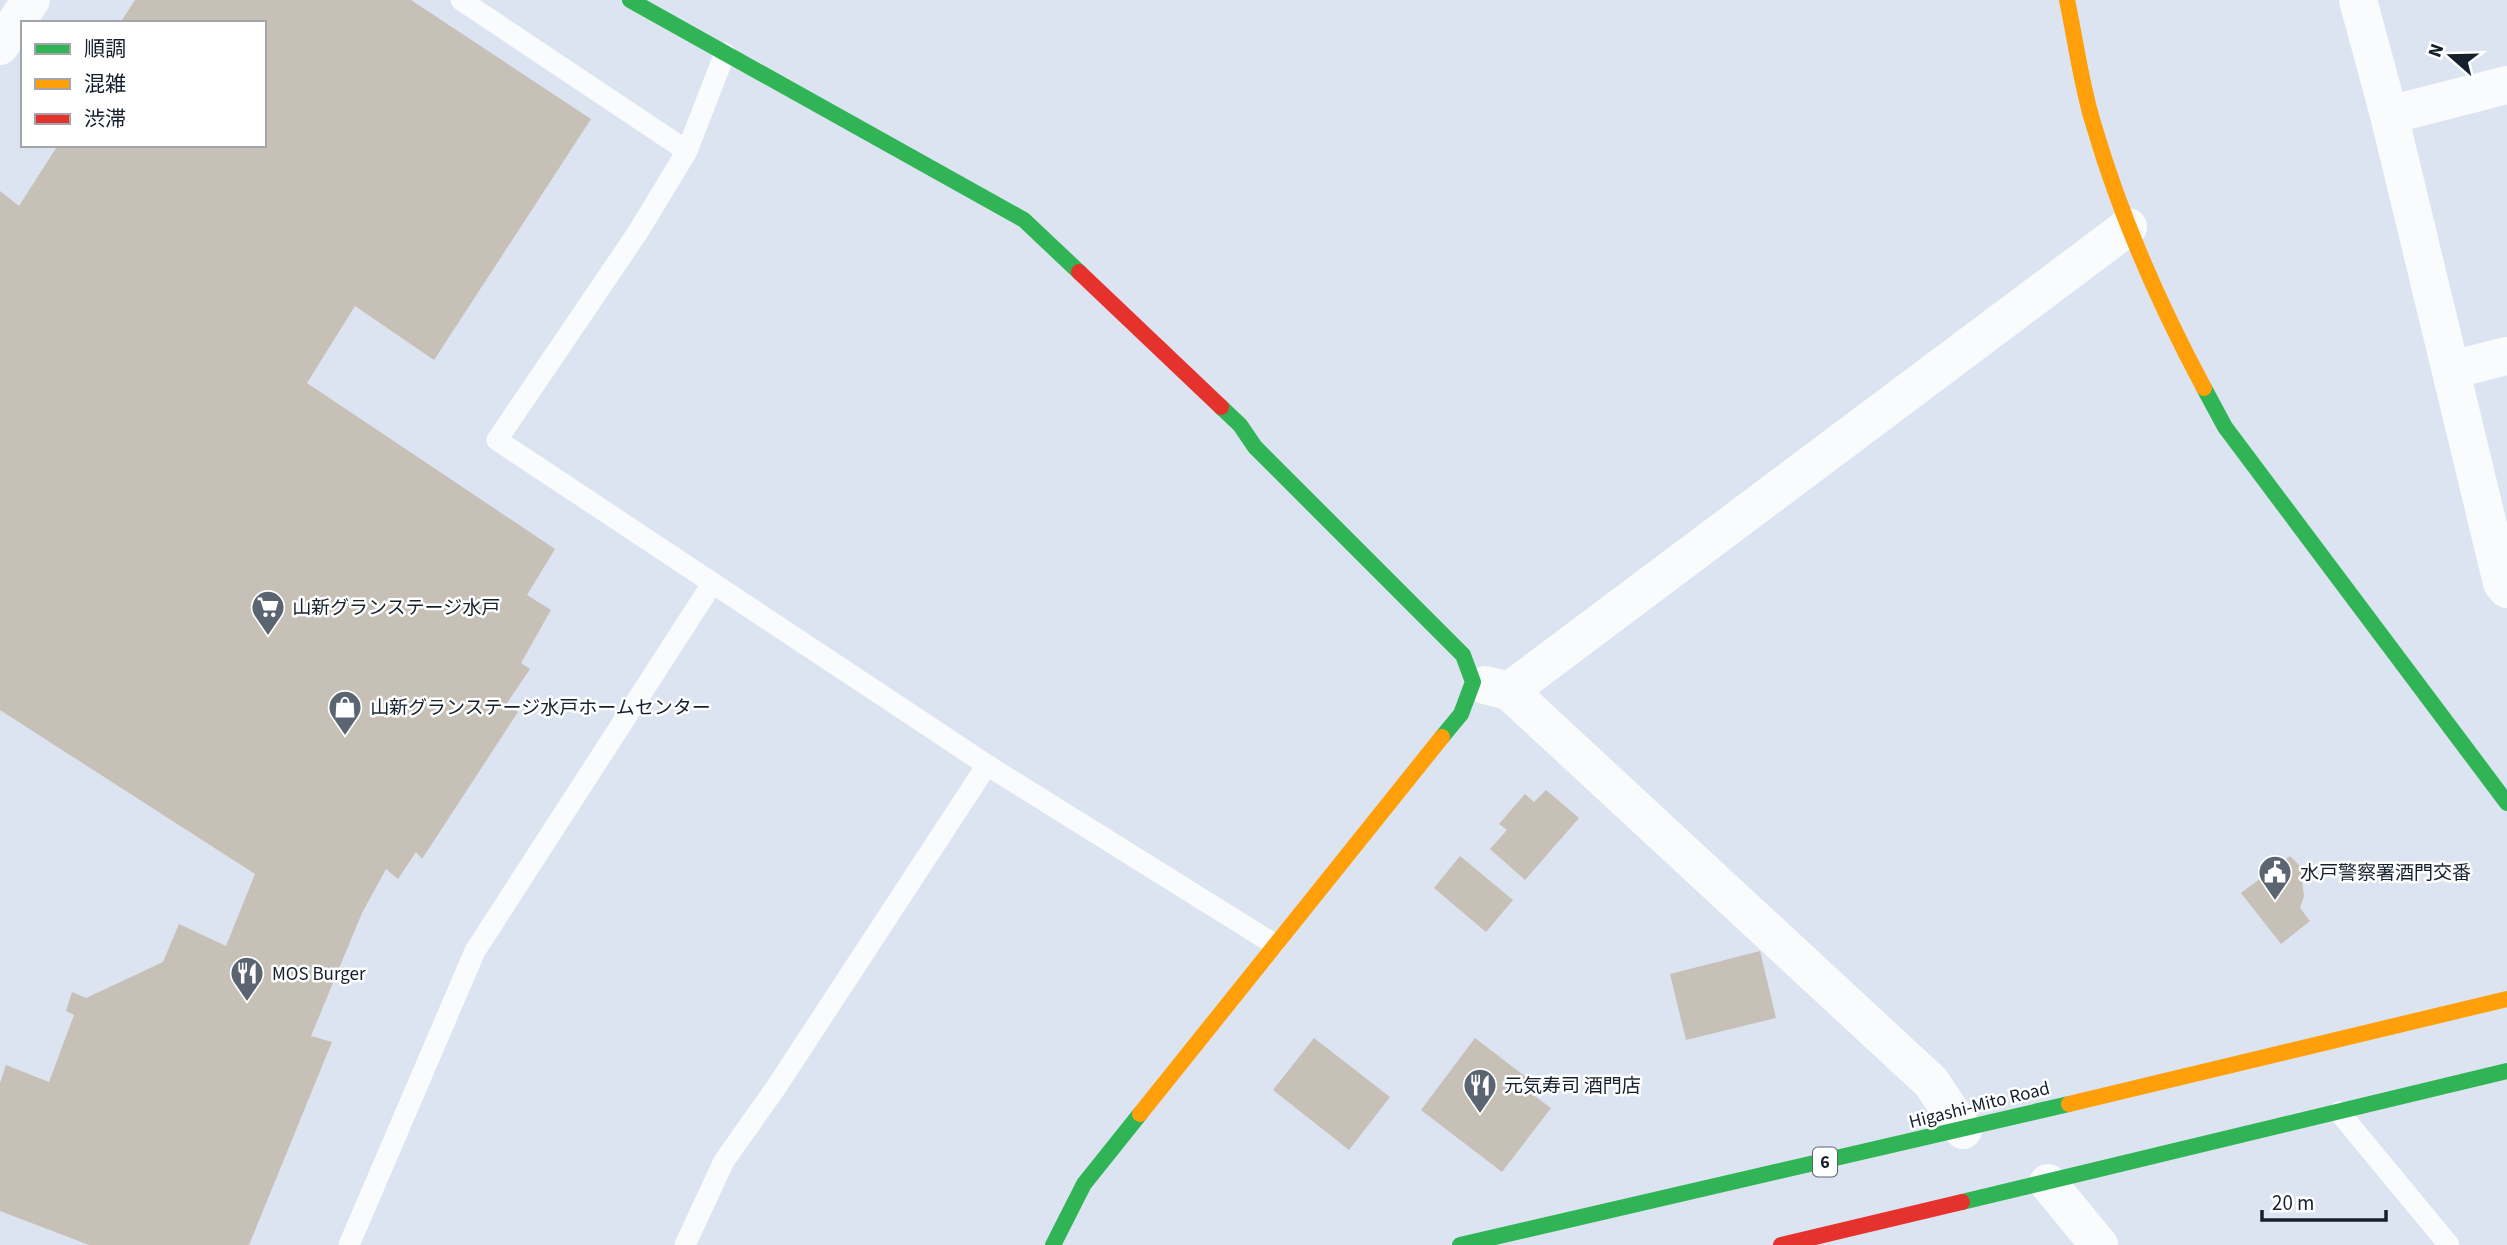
<svg xmlns="http://www.w3.org/2000/svg" width="2507" height="1245" viewBox="0 0 2507 1245" font-family="'Source Sans 3','Noto Sans JP',sans-serif">
	<style>
		.building { fill: #c6c0b6 }
		.lines { fill: none; stroke-linecap: round; stroke-linejoin: round }
		.lane { stroke: #fafbfd; stroke-width: 21 }
		.street { stroke: #fafbfd; stroke-width: 38 }
		.fast { stroke: #30b455; stroke-width: 16 }
		.slow { stroke: #ff9f0a; stroke-width: 16 }
		.jam { stroke: #e5322d; stroke-width: 16 }
		.labels { text-anchor: middle; stroke-width: 5; stroke-linejoin: round; paint-order: stroke }
		.shield { fill: #fff; stroke: #5c636c; stroke-width: 2 }
		.shield-label { font-size: 18px; font-weight: bold; fill: #16202d }
		.poi-label { font-size: 19px; fill: #16202d; stroke: #fff; text-anchor: start }
		.street-label { font-size: 19px; fill: #16202d; stroke: #fff }
	</style>
	<rect width="100%" height="100%" fill="#dbe4f0"/>
	<!-- building -->
	<path class="building" d="M135,0H411L591,119L434,360L355,306L307,383L555,549L527,595L551,610L521,663L530,669L507,703L518,712L422,859L416,852L398,879L386,869L362,913L311,1036L332,1042L249,1245H89L0,1211V1083L6,1065L49,1082L74,1015L66,1011L72,992L86,998L163,962L179,924L226,946L255,874L0,710V191L19,206L58,145H264V23H120Z
		M1546,790L1579,818L1525,880L1490,849L1507,830L1499,824L1525,794L1534,802Z
		M1460,856L1513,900L1486,932L1434,888Z
		M2290,856L2300,866L2304,896L2300,908L2310,921L2281,944L2241,893Z
		M1760,951L1776,1018L1686,1040L1670,974Z
		M1314,1038L1390,1097L1349,1150L1273,1090Z
		M1475,1038L1535,1084L1529,1092L1551,1108L1502,1172L1421,1110Z"/>
	<g class="lines">
		<!-- lane -->
		<path class="lane" d="M461,0L687,151
			M725,53L687,151L638,232L497,440L987,765L1274,944
			M2339,1112L2449,1245
			M349,1245L475,951L712,584
			M685,1245L724,1161L775,1089L987,765"/>
		<!-- street -->
		<path class="street" d="M2358,0L2389,115L2502,583L2507,589
			M0,46L31,0
			M2389,115L2507,85
			M2451,370L2507,356
			M1485,685L1509,691L1931,1082L1963,1130
			M1509,691L2128,227
			M2048,1183L2099,1245"/>
		<!-- fast -->
		<path class="fast" d="M630,0L1024,220L1079,272
			M2204,388L2225,427L2507,803
			M1221,407L1240,425L1255,447L1463,655L1473,682L1461,714L1442,737
			M1962,1202L2507,1071
			M1053,1245L1084,1184L1140,1114
			M1460,1245L2069,1104"/>
		<!-- slow -->
		<path class="slow" d="M2067,0C2076,42 2081,85 2094,126C2121,218 2159,304 2204,388
			M2069,1104L2507,999
			M1140,1114L1442,737"/>
		<!-- jam -->
		<path class="jam" d="M1079,272L1221,407
			M1781,1245L1962,1202"/>
	</g>
	<!-- icons -->
	<defs>
		<symbol id="supermarket-pin" viewBox="-11 -11 22 30"><path d="M0 17L-7.5 6A9.5 9.5 0 1 1 7.5 6Z" fill="#5b6571" stroke="#fff"/><path d="M-6-5.5h2.5l.6 2H6L4.5 2H-2.5L-4.4-4H-6ZM-1.5 3.2a1.3 1.3 0 1 0 .1 0ZM3 3.2a1.3 1.3 0 1 0 .1 0Z" fill="#fff"/></symbol>
		<symbol id="shop-pin" viewBox="-11 -11 22 30"><path d="M0 17L-7.5 6A9.5 9.5 0 1 1 7.5 6Z" fill="#5b6571" stroke="#fff"/><path d="M-5-2.5h2.3a2.7 3.5 0 0 1 5.4 0H5L5.5 6h-11ZM-1.5-2.5h3a1.5 2.3 0 0 0-3 0Z" fill="#fff"/></symbol>
		<symbol id="civic-pin" viewBox="-11 -11 22 30"><path d="M0 17L-7.5 6A9.5 9.5 0 1 1 7.5 6Z" fill="#5b6571" stroke="#fff"/><path d="M-.6-6.5H3V-4.5H.6V-3L4-1V1h2V6H-6V1h2V-1L-.6-3ZM-1.2 2.5V6h2.4V2.5Z" fill="#fff"/></symbol>
		<symbol id="restaurant-pin" viewBox="-11 -11 22 30"><path d="M0 17L-7.5 6A9.5 9.5 0 1 1 7.5 6Z" fill="#5b6571" stroke="#fff"/><path d="M-5-6h1v4h1v-4h1v4h1v-4h1v5L-1.5 .5V6h-2V.5L-5-1ZM5-6V6H3V1.5H1.5Q1.5-4 5-6Z" fill="#fff"/></symbol>
	</defs>
	<g fill-rule="evenodd">
		<use href="#supermarket-pin" x="249" y="588" width="38" height="52"/>
		<use href="#shop-pin" x="326" y="688" width="38" height="52"/>
		<use href="#civic-pin" x="2256" y="853" width="38" height="52"/>
		<use href="#restaurant-pin" x="228" y="954" width="38" height="52"/>
		<use href="#restaurant-pin" x="1461" y="1066" width="38" height="52"/>
	</g>
	<g class="labels">
		<!-- shield labels -->
		<rect class="shield" x="1813" y="1147.5" width="24" height="29" rx="5"/>
		<g class="shield-label">
			<text x="1825" y="1168">6</text>
		</g>
		<!-- poi labels -->
		<g class="poi-label">
			<text x="292" y="614">山新グランステージ水戸</text>
			<text x="370" y="714">山新グランステージ水戸ホームセンター</text>
			<text x="2300" y="879">水戸警察署酒門交番</text>
			<text x="272" y="980">MOS Burger</text>
			<text x="1504" y="1092">元気寿司 酒門店</text>
		</g>
		<!-- street labels -->
		<g class="street-label">
			<text transform="translate(1979 1104) rotate(-14)" y="7">Higashi-Mito Road</text>
		</g>
	</g>
	<!-- legend -->
	<rect x="21" y="21" width="245" height="126" fill="#ffffff" stroke="#a2a6ab" stroke-width="2"/>
	<rect x="35" y="44" width="35" height="10" fill="#30b455" stroke="#a2a6ab" stroke-width="2"/>
	<text x="84" y="56" font-size="21" fill="#16202d">順調</text>
	<rect x="35" y="79" width="35" height="10" fill="#ff9f0a" stroke="#a2a6ab" stroke-width="2"/>
	<text x="84" y="91" font-size="21" fill="#16202d">混雑</text>
	<rect x="35" y="114" width="35" height="10" fill="#e5322d" stroke="#a2a6ab" stroke-width="2"/>
	<text x="84" y="126" font-size="21" fill="#16202d">渋滞</text>
	<!-- north arrow -->
	<g transform="translate(2451 56) rotate(290)" stroke="#ffffff" stroke-width="5" paint-order="stroke">
	<path d="M0-5L12 26L0 18L-12 26Z" fill="#16202d"/>
	<text y="-10" font-size="19" font-weight="bold" text-anchor="middle" fill="#16202d">N</text>
	</g>
	<!-- scale -->
	<path d="M2262 1210v10h124v-10" fill="none" stroke="#16202d" stroke-width="3.5"/>
	<text x="2272" y="1210" font-size="21" fill="#16202d" stroke="#ffffff" stroke-width="5" paint-order="stroke">20 m</text>
</svg>
